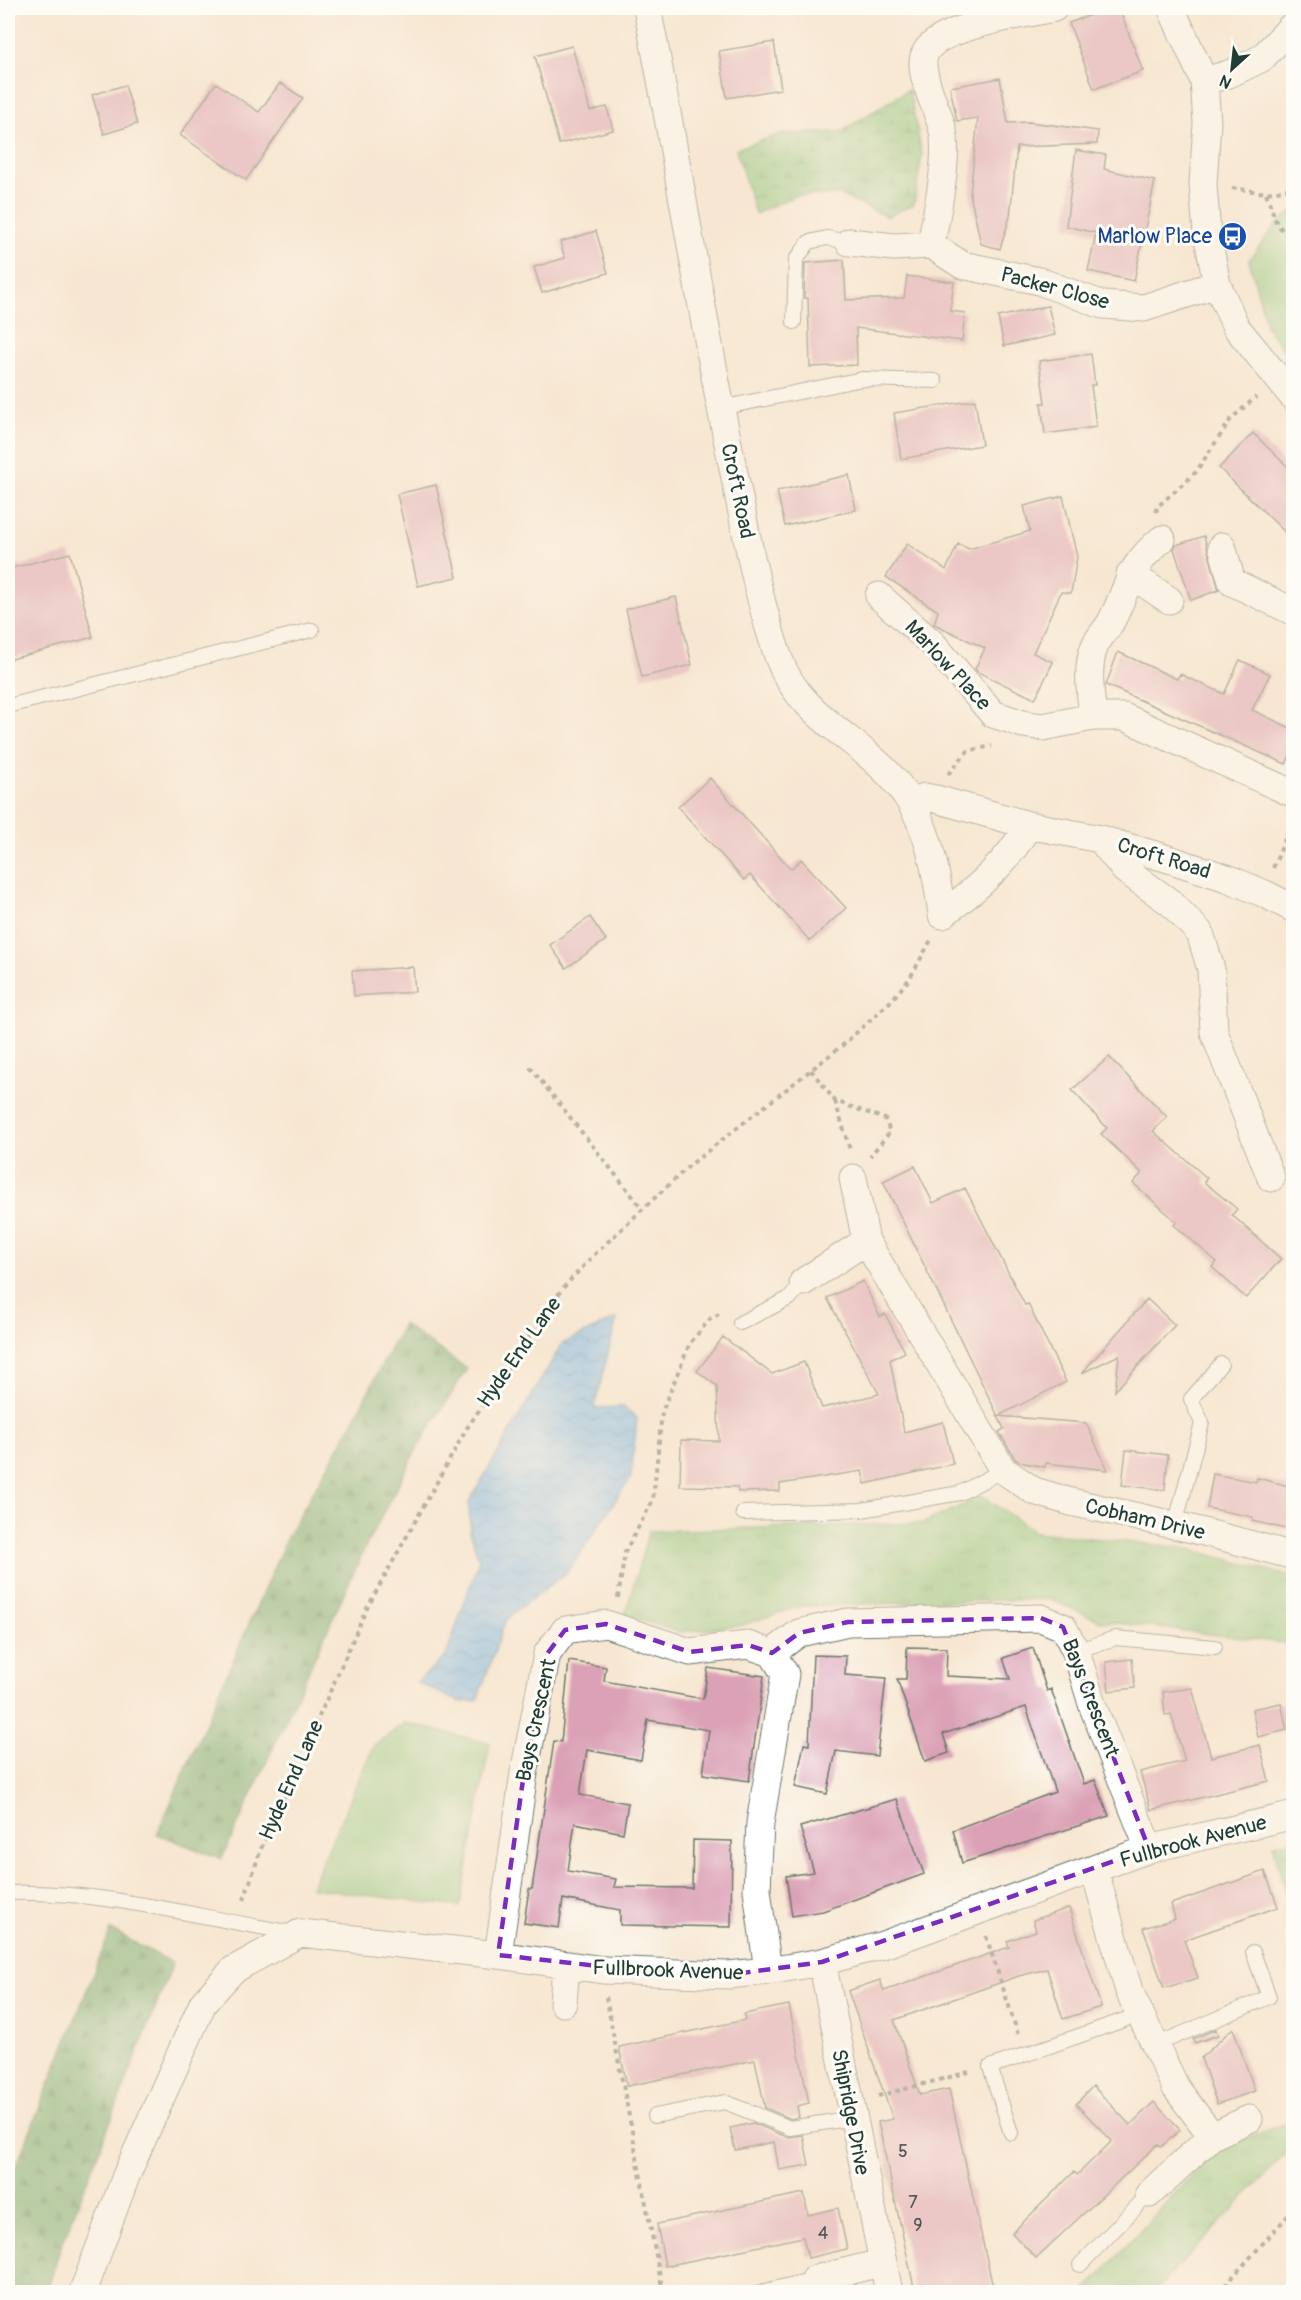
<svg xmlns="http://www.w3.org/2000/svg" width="1301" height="2300" viewBox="0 0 1301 2300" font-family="Pangolin,sans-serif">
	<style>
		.grass { fill: url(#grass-tufts); stroke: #55835a; stroke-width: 1.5 }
		.forest { fill: url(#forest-firs); stroke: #487551; stroke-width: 1.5 }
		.wetland { fill: url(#wetland-marsh); stroke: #55835a; stroke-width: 1.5 }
		.park { fill: #8bc97f; stroke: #55835a; stroke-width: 1.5 }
		.water { fill: url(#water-waves); stroke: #4c7b90; stroke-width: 1.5 }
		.building { fill: #dba1b6 }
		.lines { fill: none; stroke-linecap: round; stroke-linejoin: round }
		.lane-casing { stroke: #6b786b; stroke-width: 16 }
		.street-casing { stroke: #6b786b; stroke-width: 29 }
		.path { stroke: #6b786b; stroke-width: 4; stroke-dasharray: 4.5 4.5; stroke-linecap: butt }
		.lane { stroke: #fff; stroke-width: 14 }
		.street { stroke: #fff; stroke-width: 27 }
		.marked { fill: none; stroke: #7b2cbf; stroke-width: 4.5; stroke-dasharray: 12 8; stroke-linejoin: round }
		.labels { text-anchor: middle; stroke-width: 6; stroke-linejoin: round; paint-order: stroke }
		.number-label { font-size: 18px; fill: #4e5654 }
		.transit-label { font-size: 21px; fill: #164399; stroke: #fdfcf7; text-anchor: end }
		.street-label { font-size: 21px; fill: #1f3d34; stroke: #fdfcf7 }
	</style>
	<defs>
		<pattern id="grass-tufts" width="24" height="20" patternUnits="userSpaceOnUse" patternTransform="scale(1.5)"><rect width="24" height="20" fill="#8bc97f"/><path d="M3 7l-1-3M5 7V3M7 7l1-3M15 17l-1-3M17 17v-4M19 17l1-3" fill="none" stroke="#71a469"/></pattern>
		<pattern id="forest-firs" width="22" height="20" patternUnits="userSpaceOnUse" patternTransform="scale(1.5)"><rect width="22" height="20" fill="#70ad6e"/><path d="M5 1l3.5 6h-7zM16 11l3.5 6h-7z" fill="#5b8e5b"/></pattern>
		<pattern id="wetland-marsh" width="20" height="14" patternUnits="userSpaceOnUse" patternTransform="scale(1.5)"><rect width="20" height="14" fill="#8bc97f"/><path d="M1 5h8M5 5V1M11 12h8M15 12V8" fill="none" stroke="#71a469"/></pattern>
		<pattern id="water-waves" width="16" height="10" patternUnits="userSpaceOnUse" patternTransform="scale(1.5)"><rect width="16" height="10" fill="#78b9ec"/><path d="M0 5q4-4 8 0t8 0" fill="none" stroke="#6298c0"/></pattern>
	</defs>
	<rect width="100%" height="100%" fill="#fdfcf7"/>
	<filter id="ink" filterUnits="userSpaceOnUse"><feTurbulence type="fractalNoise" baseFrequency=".0167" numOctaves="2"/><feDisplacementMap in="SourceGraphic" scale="12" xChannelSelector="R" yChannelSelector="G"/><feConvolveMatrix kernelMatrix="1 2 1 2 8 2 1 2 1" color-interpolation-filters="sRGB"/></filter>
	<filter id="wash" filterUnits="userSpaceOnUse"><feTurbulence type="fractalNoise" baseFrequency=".008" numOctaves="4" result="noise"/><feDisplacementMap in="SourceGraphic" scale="24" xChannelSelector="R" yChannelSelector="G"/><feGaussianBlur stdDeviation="1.35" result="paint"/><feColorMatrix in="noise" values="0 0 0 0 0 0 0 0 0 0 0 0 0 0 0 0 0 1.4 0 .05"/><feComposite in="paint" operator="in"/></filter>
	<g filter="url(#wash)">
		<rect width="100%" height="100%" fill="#f7e7d2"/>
		<!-- grass -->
		<path class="grass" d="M982,1496L1035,1532L1185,1548L1293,1577V1644L1101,1621L1049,1599L800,1606L739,1626L678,1632L625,1615L649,1531L924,1523Z
			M1293,1839H1294L1293,1923L1273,1844Z
			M1293,2121V2146L1154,2292H1084L1216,2149Z"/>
		<!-- forest -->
		<path class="forest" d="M403,1324L467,1369L418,1447L365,1548L222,1859L157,1834L288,1535L348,1431Z
			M111,1930L173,1963L59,2252L47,2292H8V2186Z"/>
		<!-- wetland -->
		<path class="wetland" d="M909,89L922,155L914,204L887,217L840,195H796L755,214L736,149L781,134L841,132Z"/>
		<!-- park -->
		<path class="park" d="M1293,211V364L1267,327L1249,260L1277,224Z
			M405,1723L490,1743L460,1907L311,1888L374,1745Z"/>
		<!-- water -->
		<path class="water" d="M617,1318L594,1408L624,1407L637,1418L631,1477L568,1571L506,1619L477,1701L459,1702L417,1682L446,1656L479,1560L470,1531L469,1502L562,1344Z"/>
		<g id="blocks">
			<!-- building -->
			<path class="building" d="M1110,8H1119L1143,71L1094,89L1069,23Z
				M774,42L781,89L727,98L719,51Z
				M572,46L590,111L607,107L613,130L559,144L535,56Z
				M1000,78L1008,123L1029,122L1098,131L1097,144L1017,147L1010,216L1000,249L981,244L970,194L978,118L957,121L950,87Z
				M216,83L259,112L280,83L303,98L246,180L180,135Z
				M125,85L137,124L104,134L92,95Z
				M1076,150L1106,155L1104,169L1155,181L1134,281L1088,271L1096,233L1066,226Z
				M596,231L608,273L542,293L534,267L565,258L560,242Z
				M844,260L846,300L904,298L907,276L954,282L950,311L965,313L962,341L856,328L857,365L810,367L808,298H804L805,263Z
				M1048,306L1055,335L1004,346L998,317Z
				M1091,354L1095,385H1091L1096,427L1045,434L1041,403H1045L1039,361Z
				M975,400L982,445L901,459L894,413Z
				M1253,433L1293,472V540L1219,468Z
				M849,475L856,510L785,526L777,491Z
				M436,485L457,577L418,586L397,494Z
				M1063,496L1077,557L1071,593L1061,592L1033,653L1053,662L1035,699L978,672L975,669L985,648L934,624L938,611L886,577L907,544L946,570L958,544L969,549L1030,531L1024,506Z
				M1204,536L1219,590L1191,600L1174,549L1176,545Z
				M70,553L93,637L8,660V569Z
				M676,597L692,665L642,677L626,609Z
				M1118,652L1177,679L1180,674L1224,694L1240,660L1270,674L1252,710L1293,729V748L1286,764L1106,685Z
				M710,778L791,869L801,859L846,908L810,941L750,875L744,880L678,807Z
				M590,917L606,940L566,968L550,945Z
				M413,967L415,992L354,996L352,971Z
				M1109,1057L1167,1117L1153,1131L1207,1178L1204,1182L1237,1209L1232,1215L1281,1259L1246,1298L1212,1267L1217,1262L1174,1225L1177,1222L1133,1183L1142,1173L1101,1134L1107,1128L1072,1090Z
				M915,1166L933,1203L965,1188L1025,1305L1028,1304L1066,1382L998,1416L883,1181Z
				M863,1281L880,1317L885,1314L905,1352L890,1360L904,1432L943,1422L953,1464L865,1484L862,1471L780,1484V1491L738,1492L737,1487L680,1486L681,1440L719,1441L717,1386L697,1371L723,1337L772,1374L804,1362L822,1408L879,1394L827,1298Z
				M1147,1299L1175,1325L1115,1391L1119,1355L1082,1373Z
				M998,1416L1086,1423L1108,1470L1046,1463L1045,1467L1020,1462L1015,1459L999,1432L1004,1429Z
				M1126,1450L1168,1455L1165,1490L1122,1485Z
				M1213,1474L1256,1482L1257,1478L1293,1487L1286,1529L1252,1521L1253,1517L1207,1508Z
				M907,1647L947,1648L946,1676L1010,1679L1003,1658L1033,1648L1047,1691L1051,1689L1084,1784L1095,1780L1109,1816L962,1863L953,1830L1055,1792L1026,1707L943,1734L949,1753L925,1761L897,1679H906Z
				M813,1655L846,1656L845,1675L886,1678L877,1756L836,1751L827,1794L795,1787L804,1744L809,1745Z
				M1132,1659L1135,1688L1109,1691L1106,1662Z
				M569,1661L606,1667L604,1681L703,1699L708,1668L764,1676L749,1781L703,1774L709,1730L648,1720L641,1760L587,1750L580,1795L628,1803L623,1833L575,1823L568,1871L616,1879L614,1887L692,1888L693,1840L732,1841L731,1927L620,1925V1910L563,1899L559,1928L524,1923L529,1889H532L554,1741L561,1742Z
				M1192,1688L1211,1757L1260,1745L1269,1781L1151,1810L1140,1772L1185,1761L1171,1714L1165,1715L1163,1692Z
				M1281,1703L1287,1730L1258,1737L1252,1709Z
				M897,1799L924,1874L823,1911L792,1916L786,1876L814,1872L800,1827Z
				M1265,1871L1278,1907L1184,1940L1198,1978L1164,1988L1143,1928L1175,1919L1171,1904Z
				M1069,1908L1101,2007L1063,2019L1047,1969L1019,1976L894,2020L920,2095L949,2089L994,2292H915L878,2122L893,2119L848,1991L880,1980L884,1991L1009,1947L1007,1941L1036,1931L1033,1920Z
				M789,2005L809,2103L797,2106L799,2117L791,2119L765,2108L755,2060L627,2086L619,2047L745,2020L744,2014Z
				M1233,2028L1255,2091L1217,2104L1201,2058Z
				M1216,2029L1218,2035L1195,2043L1193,2039Z
				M1093,2086L1130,2125L1154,2102L1180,2130L1161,2147L1158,2144L1036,2258L1012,2233L1074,2172L1077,2175L1112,2141L1076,2104Z
				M753,2123L787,2137L803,2135L809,2165L779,2170L774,2142L735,2150L730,2128Z
				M804,2193L808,2215L838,2208L847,2249L808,2258L803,2237L665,2266L657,2224Z"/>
		</g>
	</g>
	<g filter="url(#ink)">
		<use href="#blocks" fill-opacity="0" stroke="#6b786b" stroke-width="1.5"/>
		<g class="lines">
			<defs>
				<path id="lane" d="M794,322L796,260L809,242L827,238L849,242
					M721,408L862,379L935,381
					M8,706L312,630
					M740,1323L790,1298L803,1282
					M743,1513L862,1510L960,1493L1003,1470
					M1175,1525L1202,1423L1191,1399L1221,1364
					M1076,1651L1115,1638L1215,1647
					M8,1893C105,1890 199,1918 294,1933
					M1155,2045L1269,1997L1253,1952
					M655,2116L725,2102L790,2128L853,2118
					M1011,2133L990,2067L1141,2014
					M1080,2265L1149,2194
					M761,2292L815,2279"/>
				<path id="street" d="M647,8C678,161 701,315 733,468C746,532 757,597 779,659C800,717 859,738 896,782C928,820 936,868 942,915C974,891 1010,861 1028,825
					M1054,8C1027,14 933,26 924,56C918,75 939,111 943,131C949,160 936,215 931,245L962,265L1039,281L1103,305L1144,308L1217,284
					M1171,8L1204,81L1207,123L1203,184L1207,233L1217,284L1236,327L1294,398
					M1204,81L1229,74L1262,58L1294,24
					M849,242L894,247L931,245
					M1222,546L1232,582L1294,612
					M1130,574L1169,600
					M879,596L933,644L993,714L1023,724L1043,727L1093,717H1124L1294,794
					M1093,717C1091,695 1086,670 1094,648C1097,638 1107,630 1112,620C1130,583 1128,567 1162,539
					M911,802L925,797L936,799L1028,825L1100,839L1162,857L1227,878L1265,894L1294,909
					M1100,839L1125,870L1171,903L1200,933L1211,969L1214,1032L1271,1178
					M853,1178L866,1241L1003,1470L1034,1491L1071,1502L1192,1529L1294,1556
					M803,1282L866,1241
					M772,1653L799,1633L848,1622L1041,1618L1063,1627L1076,1651L1093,1707L1149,1849
					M1094,1869L1129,1991L1176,2088L1212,2136
					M498,1955L524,1773L547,1654L565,1630L606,1624L690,1652L748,1645L772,1653L785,1674L760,1823L757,1890L768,1971
					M822,1962L889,2292
					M563,2003L566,1965
					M1149,2194L1212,2136L1249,2119
					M815,2279L881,2263
					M83,2292L126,2176L203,2003L233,1970L300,1933L498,1955L603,1970L728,1975L768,1971L822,1962L883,1945L1149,1849L1294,1815"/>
			</defs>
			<!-- lane casing -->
			<use href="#lane" class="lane-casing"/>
			<!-- street casing -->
			<use href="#street" class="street-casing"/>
			<!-- path -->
			<path class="path" d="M1232,188L1266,193L1294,188
				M1266,193L1277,224L1294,242
				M1157,512L1156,508L1196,472L1231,419L1256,397
				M948,774L968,751L992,746
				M1273,868L1292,822
				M530,1067L642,1208
				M811,1070L835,1101L885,1119L890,1132L870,1156
				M835,1101L850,1150
				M618,1598L625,1552L653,1500L662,1412L690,1343L711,1318L719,1314
				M244,1900L262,1846L366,1610L467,1428L562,1289L597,1252L690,1165L844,1044L891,1001L910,978L931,940
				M986,1936L1018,2034
				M606,1997L663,2292
				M878,2096L969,2072
				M1219,2292L1294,2209"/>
			<!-- lane -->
			<use href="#lane" class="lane"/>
			<!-- street -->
			<use href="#street" class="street"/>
		</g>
	</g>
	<!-- marked area -->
	<path d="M0 0H1301V2300H0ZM1041,1618L1063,1627L1149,1849L822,1962L728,1975L663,1973L498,1955L524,1773L547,1654L565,1630L606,1624L690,1652L748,1645L772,1653L799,1633L848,1622Z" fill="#f7e7d2" fill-opacity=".55" fill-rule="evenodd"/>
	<path class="marked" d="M1041,1618L1063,1627L1149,1849L822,1962L728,1975L663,1973L498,1955L524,1773L547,1654L565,1630L606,1624L690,1652L748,1645L772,1653L799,1633L848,1622Z"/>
	<!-- icons -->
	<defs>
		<symbol id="bus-disc" viewBox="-11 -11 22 22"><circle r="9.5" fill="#1a4fb4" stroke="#fdfcf7"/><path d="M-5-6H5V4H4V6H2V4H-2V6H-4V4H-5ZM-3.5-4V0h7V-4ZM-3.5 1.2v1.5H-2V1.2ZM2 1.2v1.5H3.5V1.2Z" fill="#fff"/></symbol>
	</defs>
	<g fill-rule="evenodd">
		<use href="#bus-disc" x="1216" y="220" width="33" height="33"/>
	</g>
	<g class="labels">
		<!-- number labels -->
		<g class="number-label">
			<text x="903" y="2157">5</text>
			<text x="913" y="2208">7</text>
			<text x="918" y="2231">9</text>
			<text x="823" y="2239">4</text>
		</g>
		<!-- transit labels -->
		<g class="transit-label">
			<text x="1212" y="243">Marlow Place</text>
		</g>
		<!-- street labels -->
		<g class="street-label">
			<text transform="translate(1055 288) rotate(15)" y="7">Packer Close</text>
			<text transform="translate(738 491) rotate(78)" y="7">Croft Road</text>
			<text transform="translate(948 665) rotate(47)" y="7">Marlow Place</text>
			<text transform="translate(1164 858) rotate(17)" y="7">Croft Road</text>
			<text transform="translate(519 1352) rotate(-55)" y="7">Hyde End Lane</text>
			<text transform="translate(1145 1519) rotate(13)" y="7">Cobham Drive</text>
			<text transform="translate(1091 1698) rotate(69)" y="7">Bays Crescent</text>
			<text transform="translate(536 1720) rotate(-78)" y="7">Bays Crescent</text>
			<text transform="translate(291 1780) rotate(-66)" y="7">Hyde End Lane</text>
			<text transform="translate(1193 1841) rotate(-15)" y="7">Fullbrook Avenue</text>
			<text transform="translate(668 1970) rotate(2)" y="7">Fullbrook Avenue</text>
			<text transform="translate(851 2112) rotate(79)" y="7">Shipridge Drive</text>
		</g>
	</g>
	<!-- margin -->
	<rect width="1301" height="2300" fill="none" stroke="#fdfcf7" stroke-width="30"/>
	<!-- north arrow -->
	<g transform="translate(1232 69) rotate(207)" stroke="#fdfcf7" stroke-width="4.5" paint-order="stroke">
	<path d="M0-4.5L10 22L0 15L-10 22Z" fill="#1f3d34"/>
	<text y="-9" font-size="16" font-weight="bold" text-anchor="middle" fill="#1f3d34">N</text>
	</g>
</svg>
